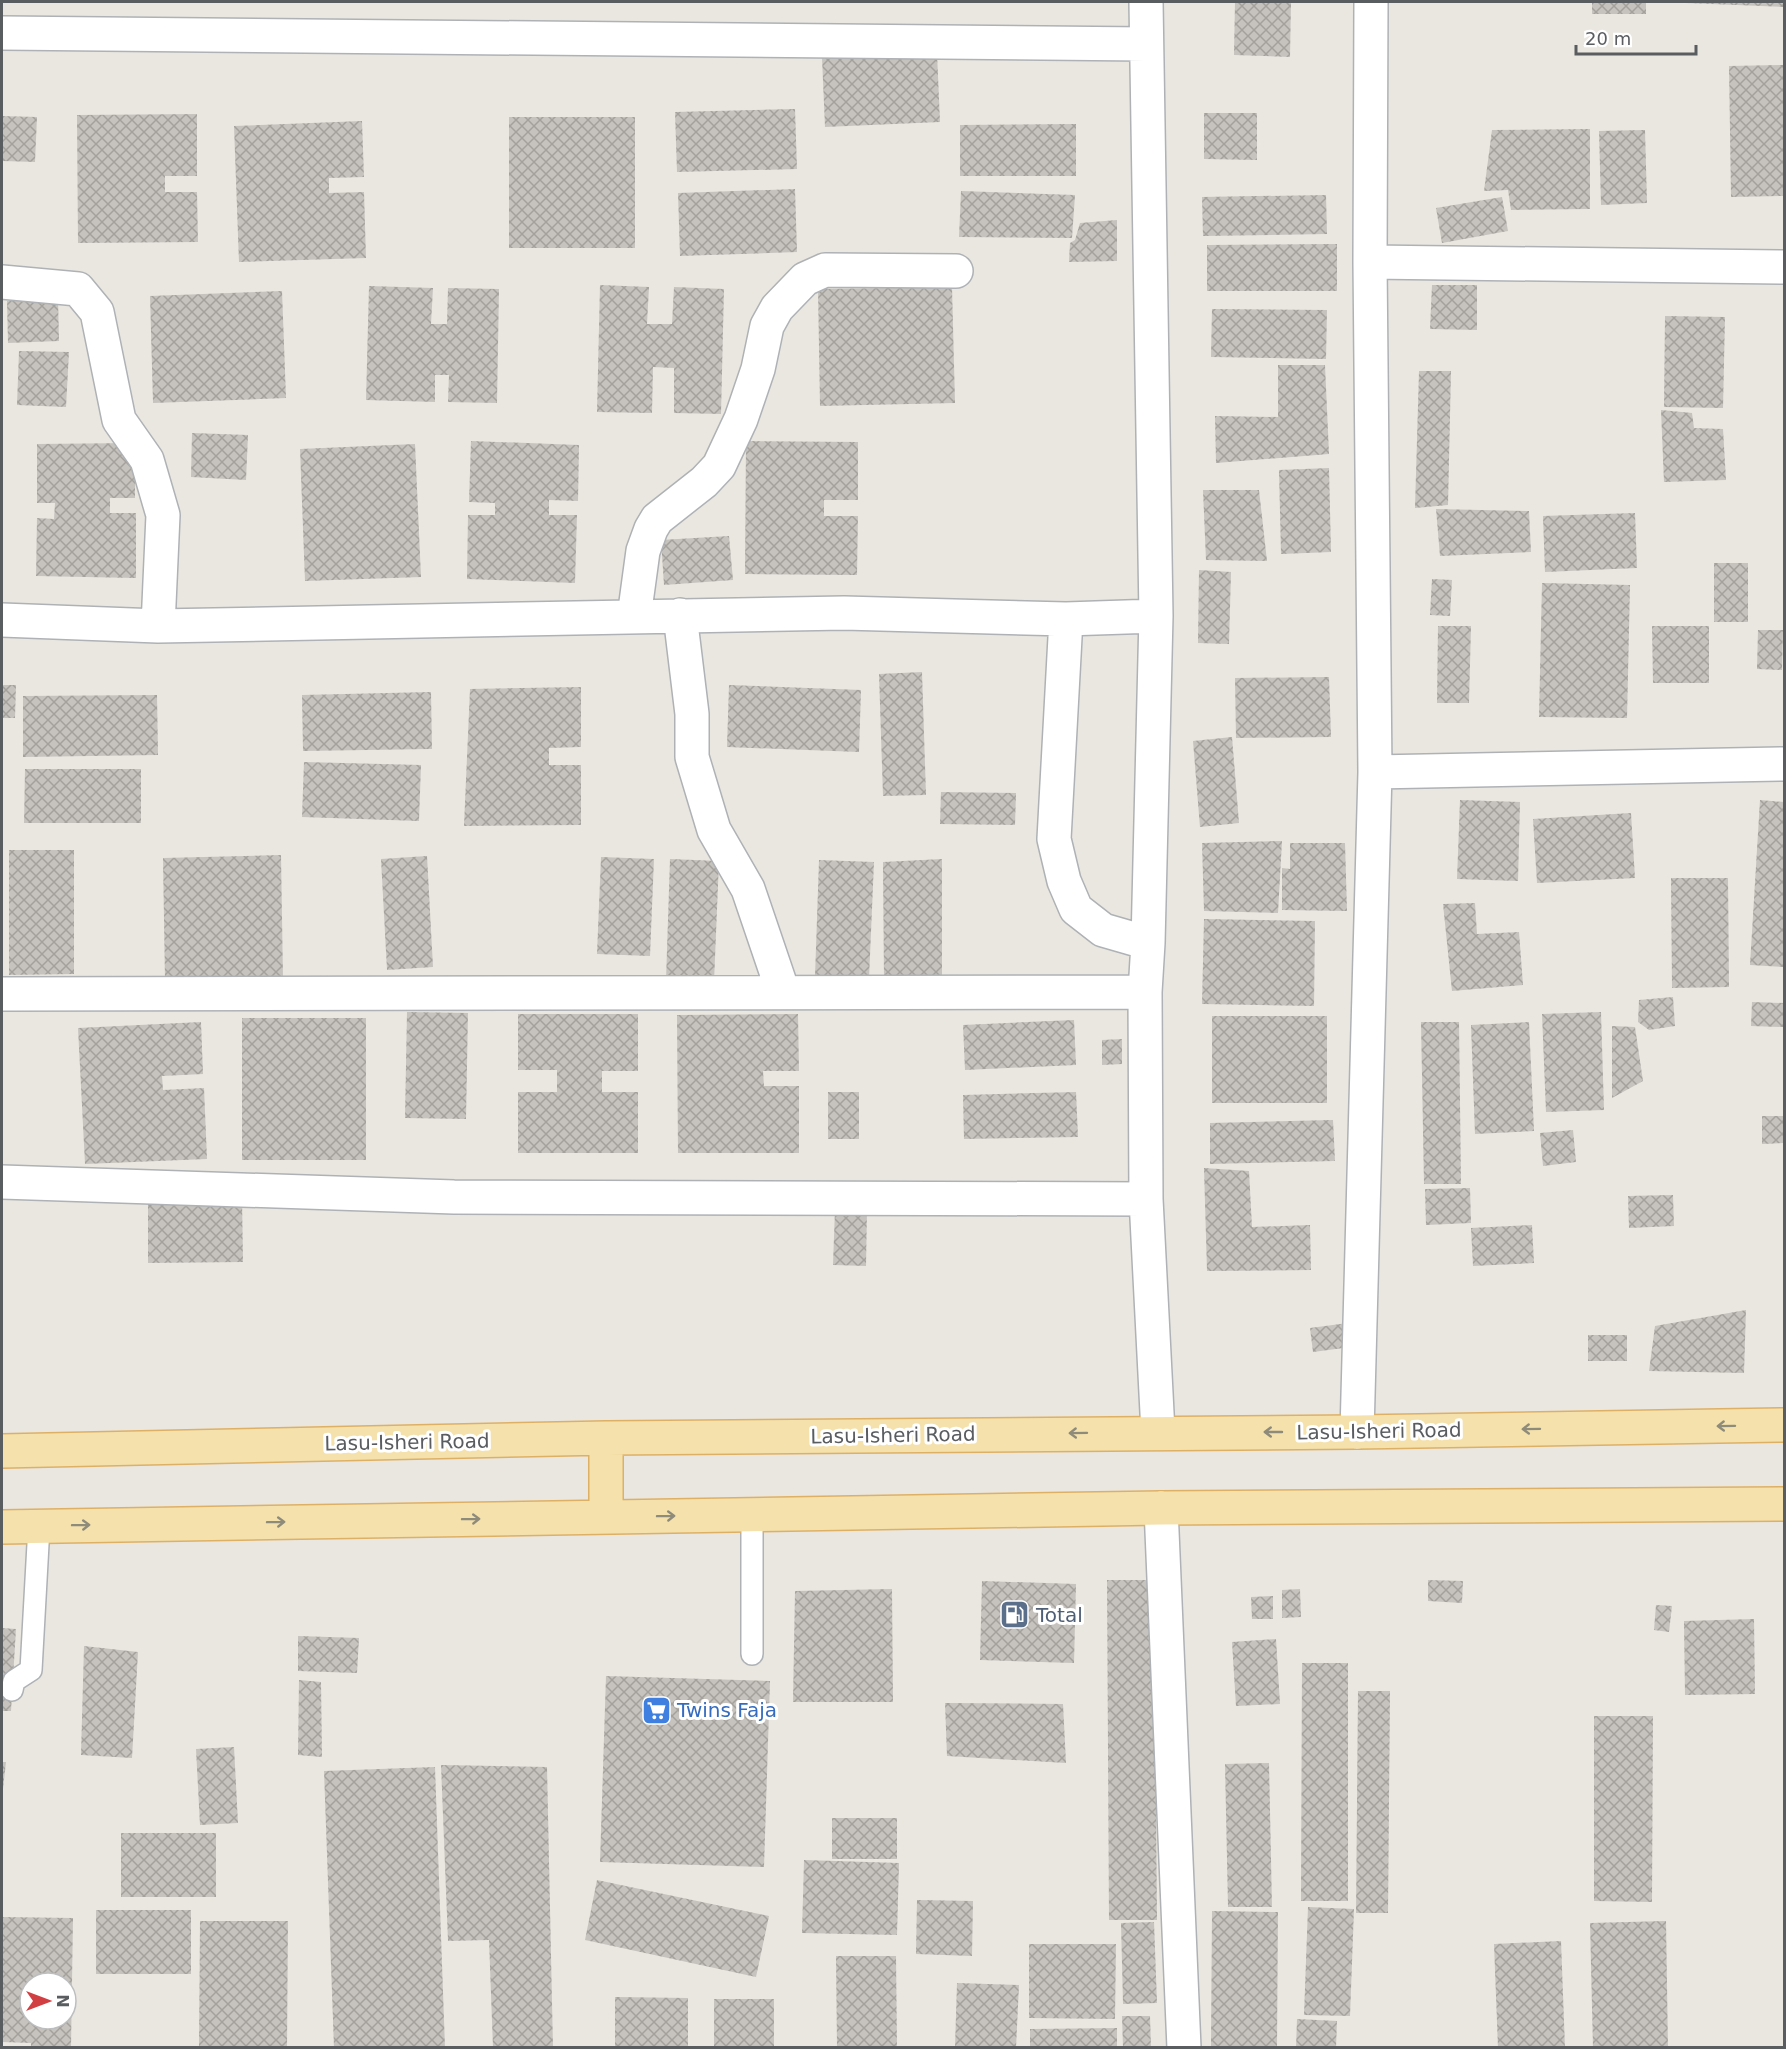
<svg xmlns="http://www.w3.org/2000/svg" width="1786" height="2049" viewBox="0 0 1786 2049" font-family="'DejaVu Sans',sans-serif">
	<style>
		.building { fill: url(#building-cross-hatch); fill-rule: evenodd }
		.lines { fill: none; stroke-linecap: round; stroke-linejoin: round }
		.lane-casing { stroke: #aeb2b5; stroke-width: 24 }
		.street-casing { stroke: #aeb2b5; stroke-width: 36 }
		.primary-casing { stroke: #deb066; stroke-width: 36 }
		.lane { stroke: #fff; stroke-width: 21 }
		.street { stroke: #fff; stroke-width: 33 }
		.primary { stroke: #f4e1ac; stroke-width: 33 }
		.oneway { stroke: #8f8b7b }
		.labels { text-anchor: middle; stroke-width: 6; stroke-linejoin: round; paint-order: stroke }
		.street-label { font-size: 20px; fill: #595d60; stroke: #fff }
		.service-label { font-size: 20px; fill: #4e5e75; stroke: #fff; text-anchor: start }
		.shop-label { font-size: 20px; fill: #366cbe; stroke: #fff; text-anchor: start }
	</style>
	<defs>
		<pattern id="building-cross-hatch" width="8" height="8" patternUnits="userSpaceOnUse" patternTransform="scale(1.5)"><rect width="8" height="8" fill="#c6c2bd"/><path d="M0 0l8 8M0 8l8-8" fill="none" stroke="#a4a19d"/></pattern>
	</defs>
	<rect width="100%" height="100%" fill="#eae7e1"/>
	<!-- building -->
	<path class="building" d="M1235,2H1291L1290,57L1234,55Z
		M1592,2H1646V14H1592Z
		M1686,2H1784V7L1686,3Z
		M937,53L940,122L825,127L822,58Z
		M1784,65V196L1731,197L1729,66Z
		M795,109L797,169L677,172L675,112Z
		M1204,113H1257V160L1204,159Z
		M197,114V176H165V192H197L198,242L78,243L77,115Z
		M2,116L37,117L35,162L2,161Z
		M509,117H635V248H509Z
		M362,121L364,177L329,178V193L364,192L366,258L239,262L234,126Z
		M1076,124V176H960V125Z
		M1590,129V209L1511,210L1508,190L1484,191L1492,130Z
		M1645,130L1647,203L1601,205L1599,131Z
		M795,189L797,252L680,256L678,193Z
		M961,191L1075,195L1072,238L959,237Z
		M1326,195L1327,234L1203,236L1202,197Z
		M1502,197L1508,231L1442,243L1436,208Z
		M1117,220V261L1069,262L1070,243L1075,240L1080,223Z
		M1337,244V291H1207V245Z
		M600,285L649,287L647,324H672L674,287L724,289L721,414L674,413V368L653,367L652,413L597,412Z
		M1432,285H1477V330L1430,329Z
		M369,286L433,288L431,324H447L448,288L499,289L497,403L448,402L449,375H435V402L366,400Z
		M952,287L955,403L820,406L818,289Z
		M282,291L286,398L153,403L150,296Z
		M58,298L59,341L8,343L7,301Z
		M1212,309L1327,310L1326,359L1211,357Z
		M1665,316L1725,317L1723,408L1664,407Z
		M19,351L69,352L66,407L17,405Z
		M1278,365H1325L1329,454L1216,463L1215,416L1278,417Z
		M1419,371H1451L1448,505L1415,508Z
		M1661,410L1692,413L1694,428L1723,429L1726,480L1664,482Z
		M192,433L248,435L246,480L191,477Z
		M471,441L579,445L578,501L549,500V515H577L575,583L467,579L468,515H495V503L469,502Z
		M746,441L858,442V500H824V516H858L857,575L745,574Z
		M135,443V498H110V513H136V578L36,576L37,518L54,519L55,503H37V444Z
		M415,444L421,577L305,581L300,449Z
		M1329,468L1331,552L1281,554L1279,470Z
		M1203,490H1259L1267,561L1206,560Z
		M1436,509L1529,511L1531,552L1440,556Z
		M1635,513L1637,568L1545,572L1543,516Z
		M729,536L733,580L664,585L661,540Z
		M1714,563H1748V622H1714Z
		M1199,570L1231,572L1229,644L1198,643Z
		M1432,579L1452,580L1450,616L1430,615Z
		M1542,583L1630,585L1627,718L1539,717Z
		M1438,626H1471L1469,703H1437Z
		M1652,626H1709V683H1653Z
		M1758,630H1783L1782,670L1757,669Z
		M922,672L926,795L883,796L879,674Z
		M1329,677L1331,737L1236,738L1235,678Z
		M2,685H16L15,718H2Z
		M729,685L861,690L859,752L727,747Z
		M581,687V747L549,748V765H581V825L464,826L470,689Z
		M431,692L432,749L303,751L302,695Z
		M157,695L158,755L23,757V696Z
		M1232,737L1239,823L1200,827L1193,741Z
		M304,762L421,765L419,821L302,817Z
		M25,769H141V823H24Z
		M941,792L1016,793L1015,825L940,824Z
		M1460,800L1520,802L1518,881L1457,879Z
		M1760,800L1784,802V967L1750,965Z
		M1631,813L1635,878L1537,883L1533,819Z
		M1282,841L1278,913L1204,911L1202,843Z
		M1290,843H1345L1347,911L1282,910V868L1290,869Z
		M9,850H74V974L9,975Z
		M281,855L283,979L165,981L163,858Z
		M427,856L433,967L387,970L381,859Z
		M601,857L654,859L650,956L597,954Z
		M670,859L719,861L714,982L666,980Z
		M942,859V983L884,981L883,862Z
		M819,860L874,862L869,979L815,977Z
		M1671,878H1728L1729,987L1672,988Z
		M1475,903L1477,934L1519,932L1523,985L1452,991L1443,904Z
		M1204,919L1315,921L1314,1006L1202,1004Z
		M1673,997L1675,1026L1649,1030L1638,1022L1639,1000Z
		M1752,1002L1784,1003V1027L1751,1026Z
		M407,1012L468,1013L466,1119L405,1118Z
		M1601,1012L1604,1110L1546,1112L1542,1014Z
		M518,1014H638V1071H602V1092H638V1153H518V1092H557V1070H518Z
		M798,1014L799,1071H763L764,1086H799V1153H678L677,1015Z
		M1212,1016H1327V1103H1212Z
		M242,1018H366V1160H242Z
		M1074,1020L1076,1065L965,1070L963,1025Z
		M201,1022L203,1074L162,1076L163,1090L204,1088L207,1159L85,1164L78,1028Z
		M1421,1022H1459L1461,1184H1424Z
		M1529,1022L1534,1131L1475,1134L1471,1025Z
		M1612,1026L1635,1027L1643,1081L1612,1098Z
		M1122,1039V1064L1102,1065V1040Z
		M828,1092H859V1139H828Z
		M1076,1092L1078,1137L964,1139L963,1095Z
		M1762,1116H1784V1143L1762,1144Z
		M1333,1120L1335,1161L1210,1164V1123Z
		M1573,1130L1576,1162L1543,1166L1540,1133Z
		M1204,1168L1249,1171L1252,1227L1310,1225L1311,1270L1207,1271Z
		M1470,1188L1471,1223L1426,1225L1425,1189Z
		M1673,1195L1674,1226L1629,1228L1628,1196Z
		M242,1198L243,1262L148,1263V1199Z
		M835,1209L867,1210L866,1266L833,1265Z
		M1532,1225L1534,1263L1473,1266L1471,1228Z
		M1746,1310L1744,1373L1649,1371L1655,1326Z
		M1348,1323L1351,1347L1313,1352L1310,1328Z
		M1588,1335H1627V1361H1588Z
		M1107,1580H1154L1157,1920H1109Z
		M1428,1580L1463,1581L1462,1603L1428,1601Z
		M982,1581L1076,1584L1074,1663L980,1660Z
		M892,1589L893,1702H793L795,1591Z
		M1300,1589L1301,1617L1282,1618V1590Z
		M1273,1596V1619H1252L1251,1597Z
		M1656,1605L1672,1606L1669,1632L1654,1630Z
		M1754,1619L1755,1694L1685,1695L1684,1621Z
		M2,1628L16,1629L11,1711H2Z
		M298,1636L359,1638L357,1673L298,1671Z
		M1276,1639L1280,1704L1236,1706L1232,1642Z
		M84,1646L138,1652L132,1758L81,1755Z
		M1302,1663H1348V1901H1301Z
		M606,1676L770,1681L764,1867L600,1862Z
		M299,1680L321,1682L322,1757L298,1755Z
		M1358,1691H1390L1388,1913H1356Z
		M945,1703L1063,1704L1066,1763L947,1756Z
		M1594,1716H1653L1652,1902L1594,1901Z
		M234,1747L238,1823L200,1825L196,1749Z
		M2,1762H6L3,1789H2Z
		M1269,1763L1272,1907H1228L1225,1764Z
		M441,1765L547,1767L553,2048H493L489,1940L448,1941Z
		M435,1767L445,2048H334L324,1771Z
		M832,1818H897V1859H832Z
		M121,1833H216V1897H121Z
		M804,1860L899,1863L897,1935L802,1933Z
		M597,1880L769,1916L756,1977L585,1940Z
		M917,1900L973,1901L972,1956L916,1954Z
		M1308,1907L1354,1909L1350,2016L1304,2015Z
		M96,1910H191V1974H96Z
		M1212,1911L1278,1912L1277,2048H1211Z
		M2,1917L73,1918L71,2048H31V2043L2,2042ZM30,1983H66V2019H30Z
		M200,1921H288L287,2048H199Z
		M1666,1921L1668,2048H1593L1590,1923Z
		M1154,1922L1157,2003L1123,2004L1121,1923Z
		M1561,1941L1565,2048H1498L1494,1944Z
		M1029,1944H1116L1115,2019L1029,2018Z
		M836,1956H896L897,2048H837Z
		M957,1983L1019,1985L1016,2048H955Z
		M615,1997L688,1998V2048H615Z
		M714,1999H774V2048H714Z
		M1122,2016H1150L1151,2048H1123Z
		M1297,2019L1337,2021L1336,2048H1296Z
		M1117,2028V2048H1030V2029Z"/>
	<g class="lines">
		<defs>
			<path id="lane" d="M752,1514V1654
				M12,1690L14,1681L31,1670L39,1526"/>
			<path id="street" d="M1146,2L1156,616L1148,943L1145,992L1146,1199L1158,1432
				M2,33L1146,44
				M1370,262L1784,267
				M2,282L78,289L97,312L119,420L147,460L163,515L158,626
				M680,615L692,714V757L714,830L748,889L783,992
				M634,617L643,551L651,529L657,519L704,482L719,466L741,419L758,369L767,326L777,308L805,279L825,270L956,271
				M1066,619L1054,839L1064,881L1076,909L1103,930L1148,943
				M2,620L158,626L844,613L1066,619L1156,616
				M1375,772L1784,764
				M2,994L1145,992
				M2,1182L454,1197L1146,1199
				M1357,1432L1375,772L1370,262L1371,2
				M1161,1508L1184,2048"/>
			<path id="primary" d="M606,1438V1517
				M2,1451L606,1438L1357,1432L1784,1425
				M2,1527L1161,1508L1784,1504"/>
		</defs>
		<!-- lane casing -->
		<use href="#lane" class="lane-casing"/>
		<!-- street casing -->
		<use href="#street" class="street-casing"/>
		<!-- primary casing -->
		<use href="#primary" class="primary-casing"/>
		<!-- lane -->
		<use href="#lane" class="lane"/>
		<!-- street -->
		<use href="#street" class="street"/>
		<!-- primary -->
		<use href="#primary" class="primary"/>
	</g>
	<!-- one-way arrows -->
	<defs><path id="oneway-shaft" d="M-6 0H5M1.5-3L5.5 0L1.5 3" fill="none" stroke-width="1.6" stroke-linecap="round" stroke-linejoin="round" transform="scale(1.5)"/></defs>
	<g class="oneway">
		<use href="#oneway-shaft" transform="translate(1726 1426) rotate(179)"/>
		<use href="#oneway-shaft" transform="translate(1531 1429) rotate(179)"/>
		<use href="#oneway-shaft" transform="translate(1273 1432) rotate(180)"/>
		<use href="#oneway-shaft" transform="translate(1078 1433) rotate(179)"/>
		<use href="#oneway-shaft" transform="translate(666 1516) rotate(-1)"/>
		<use href="#oneway-shaft" transform="translate(471 1519) rotate(-1)"/>
		<use href="#oneway-shaft" transform="translate(276 1522) rotate(-1)"/>
		<use href="#oneway-shaft" transform="translate(81 1525) rotate(-1)"/>
	</g>
	<!-- icons -->
	<defs>
		<symbol id="fuel-square" viewBox="-11 -11 22 22"><rect x="-9" y="-9" width="18" height="18" rx="4" fill="#5c6f8a" stroke="#fff"/><path d="M-5.5-6h7V0h2V4h1.3V-2.5L3-4.5l.8-.8L6-3V5H2.5V1h-1V6h-7ZM-4.2-4.7v3.2H.2V-4.7Z" fill="#fff"/></symbol>
		<symbol id="supermarket-square" viewBox="-11 -11 22 22"><rect x="-9" y="-9" width="18" height="18" rx="4" fill="#3f7fe0" stroke="#fff"/><path d="M-6-5.5h2.5l.6 2H6L4.5 2H-2.5L-4.4-4H-6ZM-1.5 3.2a1.3 1.3 0 1 0 .1 0ZM3 3.2a1.3 1.3 0 1 0 .1 0Z" fill="#fff"/></symbol>
	</defs>
	<g fill-rule="evenodd">
		<use href="#fuel-square" x="998" y="1598" width="33" height="33"/>
		<use href="#supermarket-square" x="640" y="1694" width="33" height="33"/>
	</g>
	<g class="labels">
		<!-- street labels -->
		<g class="street-label">
			<text transform="translate(1379 1431) rotate(-1)" y="7">Lasu-Isheri Road</text>
			<text transform="translate(893 1435) rotate(-1)" y="7">Lasu-Isheri Road</text>
			<text transform="translate(407 1442) rotate(-1)" y="7">Lasu-Isheri Road</text>
		</g>
		<!-- service labels -->
		<g class="service-label">
			<text x="1036" y="1622">Total</text>
		</g>
		<!-- shop labels -->
		<g class="shop-label">
			<text x="677" y="1717">Twins Faja</text>
		</g>
	</g>
	<!-- border -->
	<rect width="1786" height="2049" fill="none" stroke="#595d60" stroke-width="6"/>
	<!-- north arrow -->
	<g transform="translate(48 2001) rotate(90)"><circle r="28" fill="#ffffff" stroke="#bdbebf" stroke-width="1.5"/>
	<path d="M0-4.5L10 22L0 15L-10 22Z" fill="#d23f43"/>
	<text y="-9" font-size="16" font-weight="bold" text-anchor="middle" fill="#595d60">N</text>
	</g>
	<!-- scale -->
	<path d="M1576 45v9h120v-9" fill="none" stroke="#595d60" stroke-width="3"/>
	<text x="1585" y="45" font-size="18" fill="#595d60" stroke="#ffffff" stroke-width="4.5" paint-order="stroke">20 m</text>
</svg>
